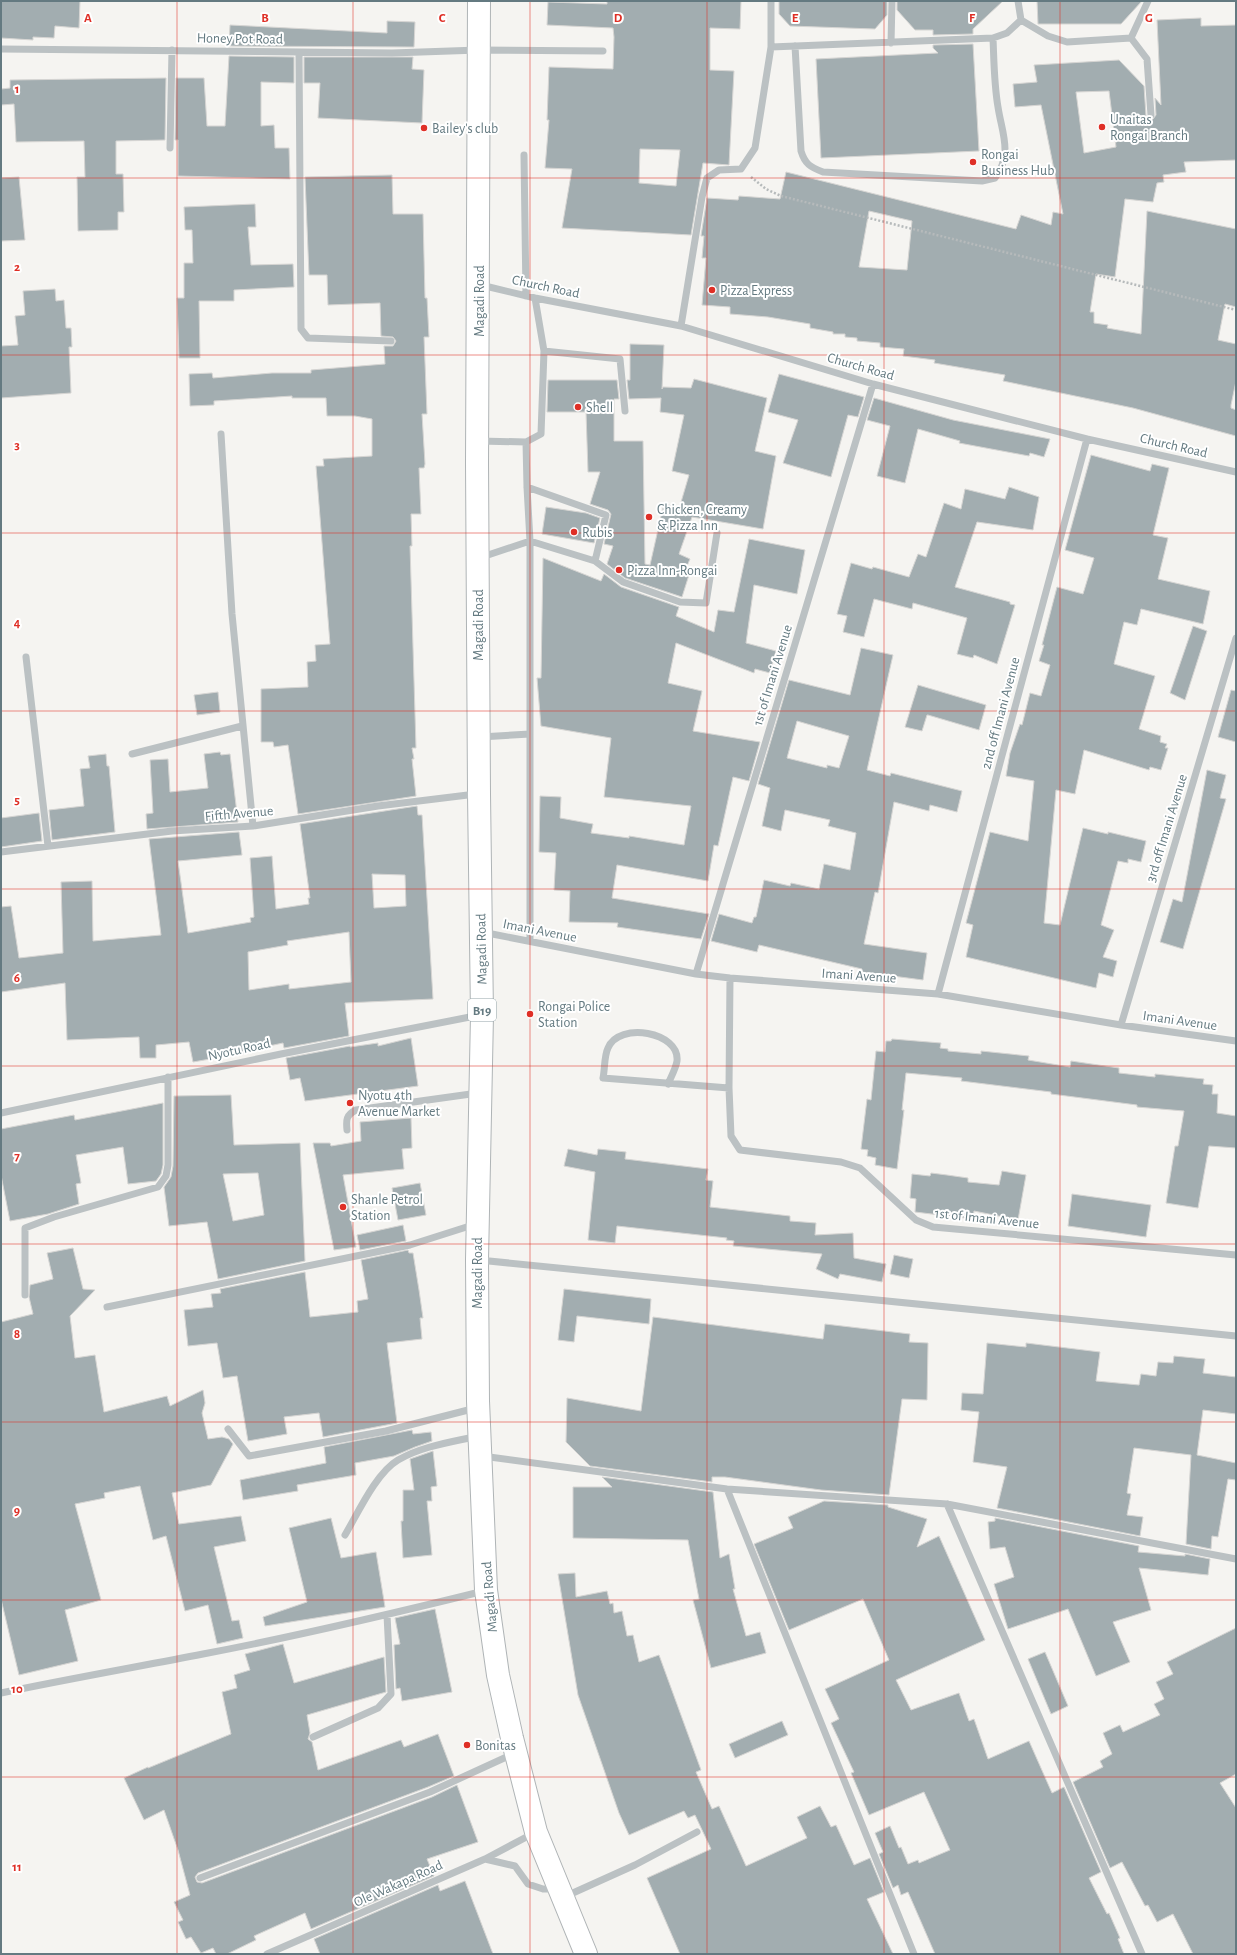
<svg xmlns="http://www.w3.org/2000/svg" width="1237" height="1955" viewBox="0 0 1237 1955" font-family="'Alegreya Sans',sans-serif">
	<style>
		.building { fill: #a2adb0; stroke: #d6d5d3; fill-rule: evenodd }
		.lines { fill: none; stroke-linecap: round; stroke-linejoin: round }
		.highway-casing { stroke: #afb4b6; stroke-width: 24 }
		.path { stroke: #b6babb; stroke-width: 2.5; stroke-dasharray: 2 2; stroke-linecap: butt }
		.minor { stroke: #bbc1c3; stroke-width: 7 }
		.highway { stroke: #fff; stroke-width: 22 }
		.grid { fill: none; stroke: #df2f26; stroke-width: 1; stroke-opacity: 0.55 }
		.poi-dot { fill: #df2f26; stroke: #fff; stroke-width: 1.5 }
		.labels { text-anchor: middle; stroke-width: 4; stroke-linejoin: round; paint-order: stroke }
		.shield { fill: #fff; stroke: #92a2a7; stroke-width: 1 }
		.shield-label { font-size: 13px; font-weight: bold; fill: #647a81 }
		.street-label { font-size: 14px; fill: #647a81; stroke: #fff }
		.poi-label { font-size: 14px; fill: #647a81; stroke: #fff; text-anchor: start }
		.grid-label { font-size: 13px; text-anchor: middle; font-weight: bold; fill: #df2f26; stroke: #fff; stroke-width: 4; stroke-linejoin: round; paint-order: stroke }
	</style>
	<rect width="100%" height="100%" fill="#f5f4f1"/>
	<!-- building -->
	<path class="building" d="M1,1H80L79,28L55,26L54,38L33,37V40L1,38Z
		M607,1H741L740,29L710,28V70L734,71L729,165L703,163L691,235L562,228L572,169L545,168L549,120H547L549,67L613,69L614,37L613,28L547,25L548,2L607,4ZM640,149L680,150L676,186L639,183Z
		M779,1H887V15L875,29L790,26L779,14Z
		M897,1H1003L973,29V34L933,35V30H915L897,10Z
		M1037,1H1142L1121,24H1038Z
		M1201,18V26L1236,25V160L1184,162L1186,172L1163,175L1164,182L1157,183L1153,202L1125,199L1115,277L1096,274L1090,312H1094V323L1108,325L1107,328L1141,334L1147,211L1236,229V307L1225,304L1218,340L1236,344V381L1231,405V408L1236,410V436L1133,408L1003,381L1005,375L934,363L935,360L903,356L904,349L880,347V343L857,341V338L845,337V334H833V332L810,328V324L768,317L730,314V307L702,305L706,258H702L704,236H701L707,198L738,200L739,196L780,199L786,172L1016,229L1021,215L1051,225L1053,212L1063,214L1041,105L1015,107L1013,84L1037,82L1034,65L1119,60L1144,86L1146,116L1148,119H1153L1156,115L1155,98L1161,105L1157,20ZM1109,91L1116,147L1084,153L1076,92ZM869,211L912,221L907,270L859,267Z
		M387,21L415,22L414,47L229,46L230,25L387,33Z
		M973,44L979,151L821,158L816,59L938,53L933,48V45Z
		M229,56L294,57V83L261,82V126L274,125L275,148H289L290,179L178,176V140H175L176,78H204L207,126H225Z
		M304,57H413L412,69L424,70L422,123L318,118L320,83H304Z
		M166,78L165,140L116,141V174H123L124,212H118V230L78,231L77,177H85L84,141L16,142L14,104L1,105V89L10,88V80Z
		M392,175L393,214H423L425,298H427L429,337H424L427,414H422L425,464L424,468H419L421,514H411L412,546H410L416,748H412L414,759H412L416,796L298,814L288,745L274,747L273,742H261V689L308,687L307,662L316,661L315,645L330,644L316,466H324L323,459L372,456V419L355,416H327L326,398H292V396L214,401V405L190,406L189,374L212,373L213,378L272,373H311V370L385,364L384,346H393L396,341L393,337L381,336L380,303L328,305L327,275H309L305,177Z
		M19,177L25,240L1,241V178Z
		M255,204L256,227H248L251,265L293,264L294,287L234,290V301H199L200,358H179L177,298H184V263H193L192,230H185L184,207Z
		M55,289L56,301L64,300L66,328H71L72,347H69L71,393L1,398V346L18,345L15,316L25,315L23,291Z
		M630,344L664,345L662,389L663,387L691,388L694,379L767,398L755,451L776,456L763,529L692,517L679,554L690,559L684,573L689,575L682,597L625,578L607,564L613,546L604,544L611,514L608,510L590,504L600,472H588L586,412H547L548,380H617L619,399H614V441H643L645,564L650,565L664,503L679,509L689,475L672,471L684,415L660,412L661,398L629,399L627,380H630Z
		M779,374L864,397L858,417L848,415L831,477L783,463L798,420L768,412Z
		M874,398L953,420L1050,439L1044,457L1030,453L1029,456L959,443L960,441L918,429L905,483L877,476L890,426L867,420Z
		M1091,455L1150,471L1152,464L1169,468L1153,535L1168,538L1158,579L1210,591L1203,624L1141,609L1137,625L1124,622L1114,664L1155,676L1139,729L1161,736L1160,742L1167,744L1165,748H1168L1161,770L1150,767L1149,770L1084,750L1075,794L1056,790L1044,923L1060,925L1083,828L1108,834V832L1146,841L1141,862L1128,859V863L1118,861L1101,925L1114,930L1103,957L1117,961L1113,977L1099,973L1096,988L966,957L973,925L966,923L990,832L1028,841L1034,781L1006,776L1010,753L1020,724L1022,725L1030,693L1041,696L1050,665L1039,661L1044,645H1042L1057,587L1083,594L1094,558L1065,550Z
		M1009,487L1039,497L1033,530L977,522L955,587L1010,602V604L1015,605L997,664L974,655L973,658L957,654L967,618L913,603L912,609L874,599L864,637L843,632L847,616L837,614L851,563L872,569L873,567L909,577L918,554L926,557L944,503L961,509L965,489L1005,499Z
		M546,507L586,513L600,518L594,543L542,534Z
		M749,539L805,550L797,594L754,585L746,643L776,651L770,673L755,669L754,673L676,643L668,683L702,691L693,731L760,742L749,781L733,777L718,846L714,845L708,881L617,865L612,898L709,914L701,939L617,927L618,923L569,922L570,891L554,890L556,853L539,852L540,796L561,797L560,818L593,824L591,833L629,838V836L684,845L691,806L604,797L611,738L541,726L537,678H541L543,558L601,581L604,574L621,587L679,607L676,616L714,632L718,610L734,612Z
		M1193,626L1207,631L1185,700L1170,693Z
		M861,648L893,655L867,770L890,776L891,773L962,791L957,812L930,805L929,811L894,802L878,893L875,892L864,944L927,953L923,980L862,972V969L759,945L757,952L711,941L719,914L752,923L754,917H756L764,880L790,886L791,883L819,889L824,864L850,870L856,833L828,826L830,820L785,810L781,831L762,826L770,788L758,784L789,680L850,695ZM797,721L849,736L839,768L827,765V768L787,758Z
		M918,685L986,705L979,730L928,715H927L922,731L905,727Z
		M1231,690L1236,691V742L1218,737Z
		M218,692L220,712L197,715L194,695Z
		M220,752L221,755L230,754L238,822L147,829L146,814L153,813L150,760L168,759L170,792L208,788L204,754Z
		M106,754L107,766H109L115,832L52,840L49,810L84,806L80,769L90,768L88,756Z
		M1207,770L1226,775L1220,798L1226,799L1183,949L1160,942L1173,899L1182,902Z
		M417,806L418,815H422L433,999L345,1003L349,1036L284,1048L283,1043L250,1050V1052L193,1062L189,1042L156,1045V1058H140L139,1037L67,1040L65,983L1,992V907L11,906L19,958L63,953L61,882L92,881L93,941L161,935L149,839L239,832L242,855L178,861L188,933L251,922L250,918L254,917L250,858L272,856L276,909L309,904L308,898H310L300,824ZM372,874L405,875L406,906L374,908ZM349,932L351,982L289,989V984L249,990L248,952L288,945L287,941Z
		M39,813L42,841L1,847V818Z
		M411,1038L418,1086L305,1101L300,1078L290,1080L286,1058L350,1046V1047L378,1043V1046Z
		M892,1039L941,1043L940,1048L948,1049V1051L981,1054V1051L1029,1056L1028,1060L1070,1067L1071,1061L1119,1068V1073L1155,1077V1074L1204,1079L1203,1084L1213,1085L1212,1094H1218L1217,1113L1236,1116V1148L1209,1146L1198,1208L1166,1203L1175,1146H1178L1184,1111L1137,1107V1105L1051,1094V1092L961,1081L962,1078L906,1073L902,1110H904L897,1169L875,1165L876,1158L867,1156L868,1150L861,1149L863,1132L867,1099L871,1100L876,1051L885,1052L886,1041H891Z
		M231,1095L234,1145L300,1143L305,1261L218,1279L207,1222L169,1226L164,1187L171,1177L173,1166L174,1096ZM258,1173L264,1215L233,1221L223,1174Z
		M163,1103V1165L161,1174L156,1181L128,1184L123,1147L76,1155L81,1183L76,1184L79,1204L48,1214L10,1221L1,1175V1129L74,1115L75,1120Z
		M411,1118L412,1148L402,1149L404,1169L343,1175L356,1247L334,1250L313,1143H330L331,1146L361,1141L360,1122Z
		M568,1149L597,1155L598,1149L626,1152L625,1159L708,1169L706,1180L713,1181L710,1207L790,1216V1221L816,1223L815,1235L853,1233L854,1258L886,1264L882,1282L840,1274L838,1279L816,1269L822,1254L733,1246L734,1241L726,1240L727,1238L617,1226L615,1243L588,1240L595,1172L564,1166Z
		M1002,1171L1026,1175L1018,1220L974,1211L973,1219L915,1212L916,1199L910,1198L912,1174L930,1176L931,1173L947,1175L968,1178V1182L999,1185Z
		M420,1183L426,1215L398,1220L392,1188Z
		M1072,1194L1151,1205L1146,1237L1068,1226Z
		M403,1225L406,1241L360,1250L357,1235Z
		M73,1248L83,1289L95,1290L70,1316L75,1358L95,1355L104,1412L167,1396L170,1406L203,1390L205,1403L202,1413L208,1439L222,1437L229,1439L233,1444L211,1485L172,1493L179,1524L241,1516L246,1541L214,1547L232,1621L239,1620L243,1638L217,1644L208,1605L185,1611L166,1536L153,1540L140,1486L104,1493L105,1498L75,1504L101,1600L65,1610L78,1661L19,1675L1,1599V1322L33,1314L29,1297L30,1285L53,1279L47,1253Z
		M408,1250L409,1253H413L419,1290L423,1318H420L422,1339L387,1343L397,1423L323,1437L319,1413L284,1417L287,1434L248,1441L237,1376L223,1378L217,1343L188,1346L184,1310L213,1307L211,1294L221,1293L220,1289L305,1272L310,1317L358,1312L357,1301L368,1299L361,1260Z
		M894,1255L913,1259L909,1278L890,1274Z
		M564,1289L651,1299L649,1324L577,1316L574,1342L558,1340Z
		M653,1317L823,1339L825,1324L910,1334L909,1342L928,1343L927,1400L902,1399L889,1495L821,1490L725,1477H712V1482L590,1466L566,1442L567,1398L641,1411Z
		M987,1343L1026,1347V1343L1100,1352L1096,1381L1139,1385L1141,1374L1156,1376L1158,1362L1173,1363L1174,1356L1205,1359L1203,1373L1236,1377V1414L1203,1410L1197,1455L1236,1463V1480L1228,1479L1218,1537L1212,1536L1211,1549L1186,1544L1191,1455L1134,1448L1127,1493L1131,1494L1127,1515L1143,1517L1140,1536L997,1508L1007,1467L973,1462L979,1412L961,1410L962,1393L983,1394Z
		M412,1430L413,1434L431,1432L432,1441L415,1447L394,1456L355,1463L356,1475L297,1485L298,1491L243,1500L240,1480L326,1463L324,1447Z
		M433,1451L437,1486L431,1487L432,1501H427L432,1555L403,1558L401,1521H403V1490H414L410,1459Z
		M602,1477L713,1492L720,1558L729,1554L735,1589H733L746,1636L760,1632L766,1653L711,1668L693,1600L699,1599L688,1540L573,1538V1487H612Z
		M824,1501L888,1505V1507L927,1519L917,1547L939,1536L985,1640L896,1680L911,1710L959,1693L969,1721L974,1719L988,1759L1029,1741L1052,1793L1064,1787L1101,1872L1089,1878L1107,1914L1109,1913L1120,1938L1118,1939L1124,1954H935L908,1892L901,1895L898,1885L893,1888L879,1854L883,1852L875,1833L890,1826L899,1848L901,1847L908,1864L918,1860L919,1863L950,1850L924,1792L869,1815L851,1773L854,1772L831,1723L839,1719L825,1689L889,1660L863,1599L789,1630L754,1544L793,1528L788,1517Z
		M331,1518L341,1558L376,1552L385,1607L265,1626L263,1617L307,1602L289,1528Z
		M995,1518L1139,1546L1138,1552L1185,1556V1554L1210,1559L1208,1575L1139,1568L1151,1610L1113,1622L1130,1662L1096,1676L1068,1609L1008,1629L994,1584L1014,1577L1005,1547L990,1549L988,1522L995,1521Z
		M575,1573L576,1597L607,1591L610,1604L613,1603L614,1613L622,1611L627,1636L633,1635L639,1662L659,1655L701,1770L696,1772L712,1809L719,1806L746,1866L807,1838L797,1817L820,1806L831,1827L836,1825L854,1865L870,1858L884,1892L867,1899L893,1954H680L647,1878L711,1849L695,1815L688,1818L684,1811L629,1835L619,1813L578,1695L558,1574Z
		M435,1609L452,1692L402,1701L400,1688L396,1689L394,1645L400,1644L395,1618Z
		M1236,1628V1774L1220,1783L1236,1808V1954H1193L1173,1914L1157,1922L1148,1905L1145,1906L1122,1862L1110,1868L1073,1782L1103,1767L1100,1761L1112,1754L1103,1733L1120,1725L1123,1732L1160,1715L1154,1704L1164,1699L1156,1682L1173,1674L1167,1662Z
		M283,1644L294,1683L384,1657L386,1692L307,1715L310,1733L308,1739L312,1742L318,1770L401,1740L404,1747L438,1734L454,1776L428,1787L198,1873L195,1877L197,1882L202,1883L432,1797L457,1785L478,1842L427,1859L434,1876L311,1929L305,1913L254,1936L256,1940L227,1954H216L213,1948L201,1953L191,1937L186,1939L178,1922L183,1920L174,1902L190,1895L178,1850L164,1810L144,1820L124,1778L148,1767V1768L231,1734L222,1692L237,1688L234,1675L250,1670L245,1654Z
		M1045,1652L1068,1706L1051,1714L1028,1659Z
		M782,1721L788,1735L735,1758L729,1744Z
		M465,1881L493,1954H320L314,1939L438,1885L440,1891Z"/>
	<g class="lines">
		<defs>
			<path id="highway" d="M479,1L477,463L479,794L482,1015L477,1260L478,1401L486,1590L498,1675L512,1738L536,1832L586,1954"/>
		</defs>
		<!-- highway casing -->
		<use href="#highway" class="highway-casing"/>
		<!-- path -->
		<path class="path" d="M751,177L766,189L781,196L1236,310"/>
		<!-- minor -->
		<path class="minor" d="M1148,1L1131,38L1147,59L1151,115
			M1021,20L1048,36L1067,42L1131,38
			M891,43L892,1
			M795,46L801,151C805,164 810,167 823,172L982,181L995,178C1013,153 1002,134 998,107C994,84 994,61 993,38
			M771,47L993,38L1007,33L1021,20L1018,1
			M1,49L392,53L479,50L603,51
			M299,52L301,329L308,338L391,341
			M170,148L172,50
			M524,155L526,296
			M481,285L535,298L681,326L873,384L1087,439L1236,472
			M681,326L702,197L707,178L719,170L741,169L755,148L771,47V1
			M544,351L620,359L625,411
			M221,434L232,614L253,826
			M479,441L526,442L527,487L530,541V941
			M526,442L541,434L544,351L535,298
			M479,558L530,541L595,561L606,515L527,487
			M595,561L623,582L680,602L706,603L717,533
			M26,657L48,846
			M480,737L530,734
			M132,754L242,726
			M1,852L172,831L253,826L378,806L476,794
			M482,932L696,974L730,978L938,994L1121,1025L1236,1041
			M696,974L873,384
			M730,978L729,1088L731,1136L740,1150L841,1162L860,1168L916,1220L933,1227L1236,1255
			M938,994L1087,439
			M1121,1025L1236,638
			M668,1084C671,1077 676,1068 677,1061C680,1032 619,1021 608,1048C604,1056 605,1069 603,1078L729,1088
			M1,1113L281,1054L480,1015
			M347,1130C346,1120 346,1115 356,1110L478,1093
			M479,1260L1236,1336
			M25,1295V1228L54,1217L158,1187L166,1176L168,1165V1077
			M107,1307L410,1245L476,1224
			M228,1429L249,1456L386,1431L476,1408
			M482,1456L727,1489L947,1504L1236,1559
			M727,1489L914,1954
			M947,1504L1142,1954
			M345,1535C358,1513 376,1473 398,1460C422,1446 452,1442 478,1436
			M1,1693C68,1679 136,1667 203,1654C298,1636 391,1614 484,1591
			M313,1737L378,1708L391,1694L387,1615
			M485,1859L515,1866L528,1884L543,1889H557
			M200,1878L430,1792L513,1754
			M564,1897L635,1865L697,1832
			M267,1954L485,1859L534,1833"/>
		<!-- highway -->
		<use href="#highway" class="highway"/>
	</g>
	<!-- grid -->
	<path class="grid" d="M177,1V1954M353,1V1954M530,1V1954M707,1V1954M884,1V1954M1060,1V1954M1,178H1236M1,355H1236M1,533H1236M1,711H1236M1,889H1236M1,1066H1236M1,1244H1236M1,1422H1236M1,1600H1236M1,1777H1236"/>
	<!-- markers -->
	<g class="poi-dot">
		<circle cx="1102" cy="127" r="4"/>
		<circle cx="424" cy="128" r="4"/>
		<circle cx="973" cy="162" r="4"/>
		<circle cx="712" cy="290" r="4"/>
		<circle cx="578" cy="407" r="4"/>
		<circle cx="649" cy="517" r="4"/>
		<circle cx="574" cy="532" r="4"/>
		<circle cx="619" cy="570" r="4"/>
		<circle cx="530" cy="1014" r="4"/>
		<circle cx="350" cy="1103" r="4"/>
		<circle cx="343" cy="1207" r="4"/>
		<circle cx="467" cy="1745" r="4"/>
	</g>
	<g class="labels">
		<!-- shield labels -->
		<rect class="shield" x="468" y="999" width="28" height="22" rx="3"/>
		<g class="shield-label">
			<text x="482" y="1015">B19</text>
		</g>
		<!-- street labels -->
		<g class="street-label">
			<text transform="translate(240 38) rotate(1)" y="5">Honey Pot Road</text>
			<text transform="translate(546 286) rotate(12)" y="5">Church Road</text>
			<text transform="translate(479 301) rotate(-90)" y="5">Magadi Road</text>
			<text transform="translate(861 366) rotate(16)" y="5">Church Road</text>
			<text transform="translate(1174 445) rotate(13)" y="5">Church Road</text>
			<text transform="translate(478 625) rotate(-90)" y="5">Magadi Road</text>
			<text transform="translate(772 675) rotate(-73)" y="5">1st of Imani Avenue</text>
			<text transform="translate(1000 713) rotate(-75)" y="5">2nd off Imani Avenue</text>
			<text transform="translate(239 813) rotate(-5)" y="5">Fifth Avenue</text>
			<text transform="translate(1166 828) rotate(-73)" y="5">3rd off Imani Avenue</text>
			<text transform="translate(540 930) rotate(11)" y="5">Imani Avenue</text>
			<text transform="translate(481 949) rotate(-91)" y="5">Magadi Road</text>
			<text transform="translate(859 975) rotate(4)" y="5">Imani Avenue</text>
			<text transform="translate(1180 1020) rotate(8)" y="5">Imani Avenue</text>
			<text transform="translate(239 1049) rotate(-12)" y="5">Nyotu Road</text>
			<text transform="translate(987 1218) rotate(6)" y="5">1st of Imani Avenue</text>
			<text transform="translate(477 1273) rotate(-90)" y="5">Magadi Road</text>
			<text transform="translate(489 1597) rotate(-95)" y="5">Magadi Road</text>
			<text transform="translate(398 1883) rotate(-24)" y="5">Ole Wakapa Road</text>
		</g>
		<!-- poi labels -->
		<g class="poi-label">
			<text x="1110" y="124">Unaitas<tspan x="1110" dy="16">Rongai Branch</tspan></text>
			<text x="432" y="133">Bailey's club</text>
			<text x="981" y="159">Rongai<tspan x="981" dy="16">Business Hub</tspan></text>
			<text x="720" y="295">Pizza Express</text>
			<text x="586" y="412">Shell</text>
			<text x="657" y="514">Chicken, Creamy<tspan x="657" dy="16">&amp; Pizza Inn</tspan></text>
			<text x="582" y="537">Rubis</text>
			<text x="627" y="575">Pizza Inn-Rongai</text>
			<text x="538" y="1011">Rongai Police<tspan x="538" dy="16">Station</tspan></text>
			<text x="358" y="1100">Nyotu 4th<tspan x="358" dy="16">Avenue Market</tspan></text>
			<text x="351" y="1204">Shanle Petrol<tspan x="351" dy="16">Station</tspan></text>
			<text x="475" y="1750">Bonitas</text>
		</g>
	</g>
	<g class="grid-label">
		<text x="88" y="22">A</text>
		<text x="265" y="22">B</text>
		<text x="442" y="22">C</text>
		<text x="618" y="22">D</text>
		<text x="795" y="22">E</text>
		<text x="972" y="22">F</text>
		<text x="1149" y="22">G</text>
		<text x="17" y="93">1</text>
		<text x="17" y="271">2</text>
		<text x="17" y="449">3</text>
		<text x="17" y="627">4</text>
		<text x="17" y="804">5</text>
		<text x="17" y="982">6</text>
		<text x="17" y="1160">7</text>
		<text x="17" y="1338">8</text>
		<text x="17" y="1515">9</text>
		<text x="17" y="1693">10</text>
		<text x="17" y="1871">11</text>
	</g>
	<!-- border -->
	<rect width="1237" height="1955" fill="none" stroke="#647a81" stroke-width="4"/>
</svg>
